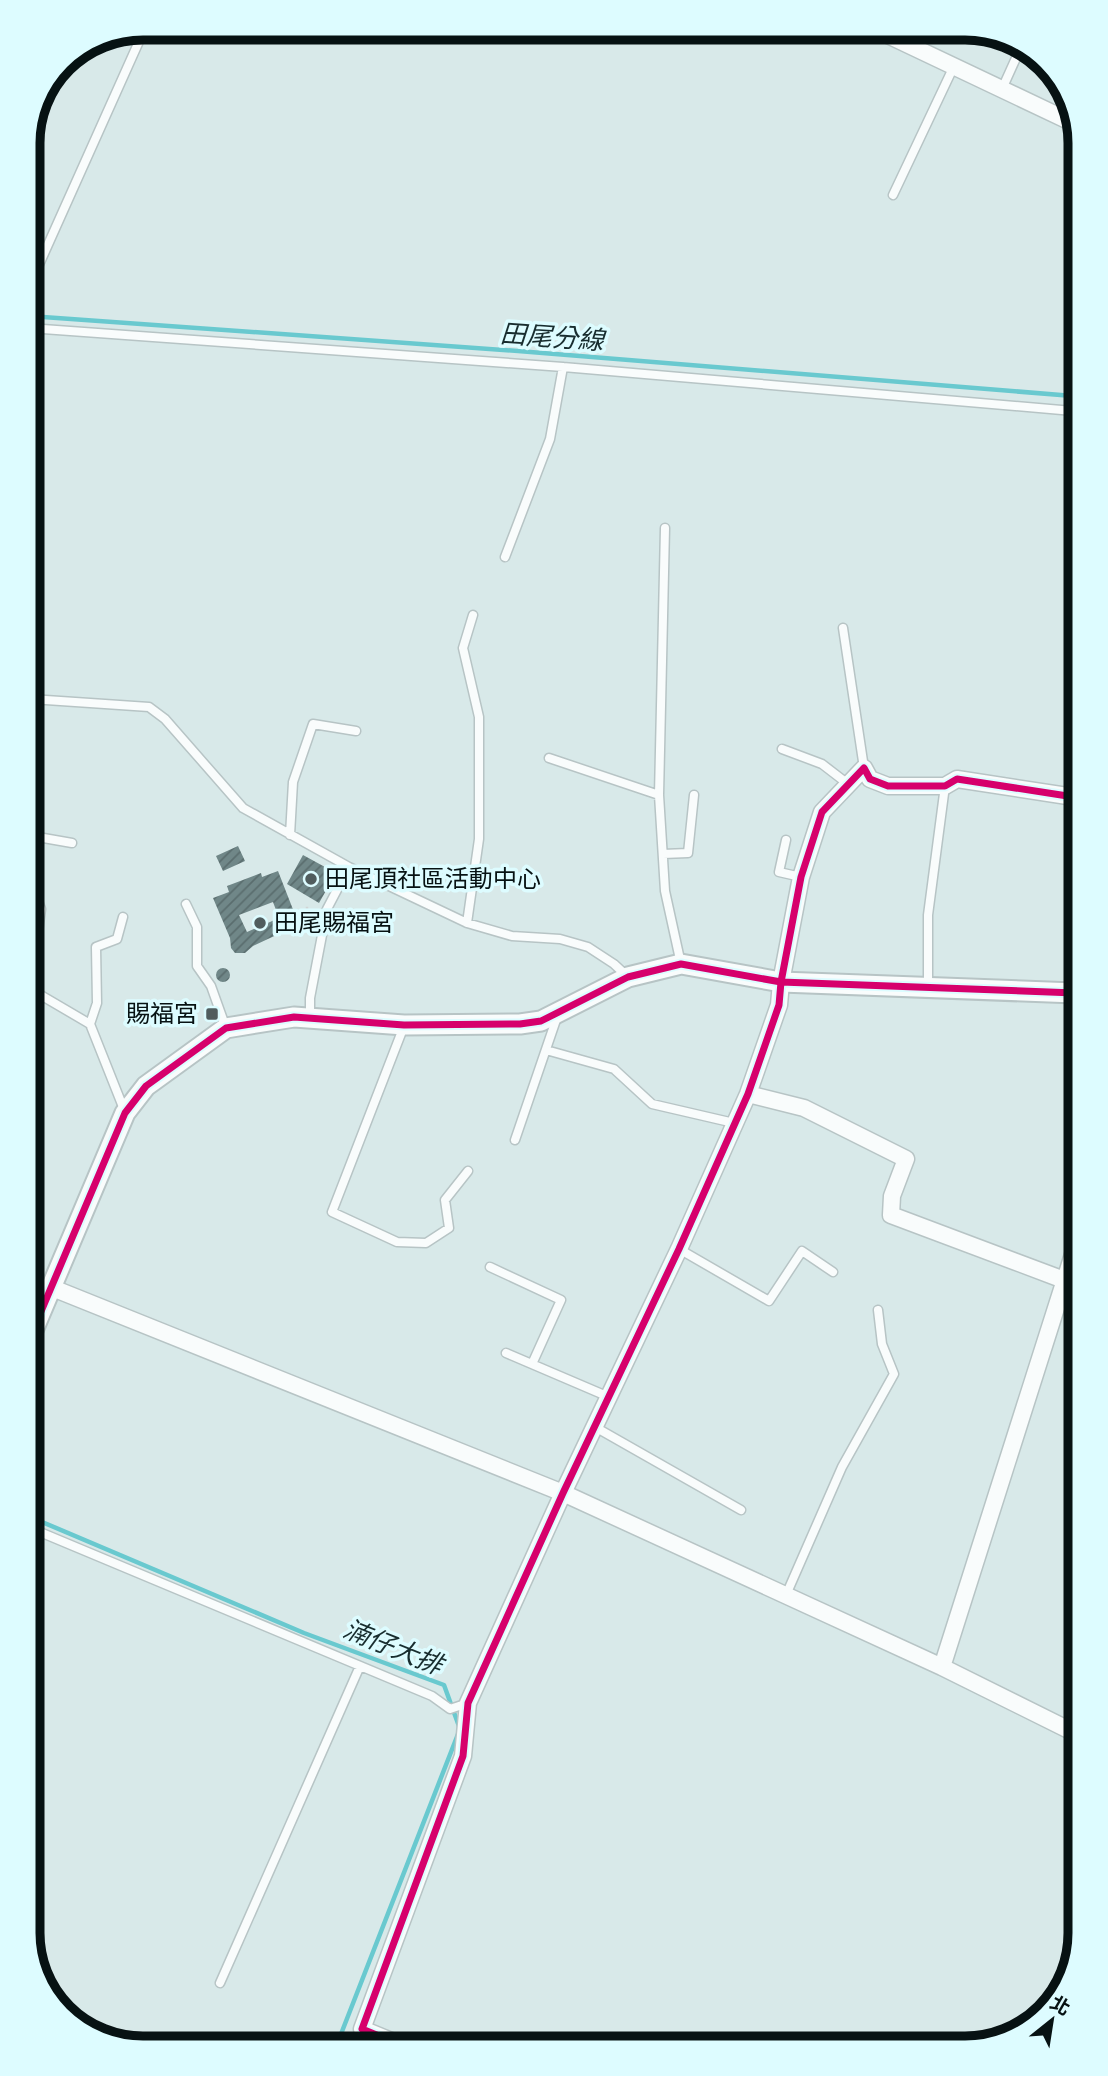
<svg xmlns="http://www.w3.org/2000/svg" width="1108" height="2076" viewBox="0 0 1108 2076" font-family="Commissioner,'Noto Sans TC',sans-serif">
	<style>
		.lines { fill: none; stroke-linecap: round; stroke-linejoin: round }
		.stream { stroke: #69c9cf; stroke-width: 4.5 }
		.building { fill: url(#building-hatch); fill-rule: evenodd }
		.service-casing { stroke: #b7c4c5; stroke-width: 11 }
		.minor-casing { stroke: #b7c4c5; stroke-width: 19 }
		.tertiary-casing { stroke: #b7c4c5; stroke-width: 23 }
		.path { stroke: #d0d5d5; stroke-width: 2.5; stroke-dasharray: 3.5 5; stroke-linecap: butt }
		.service { stroke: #f9fcfc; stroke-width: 8 }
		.minor { stroke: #f9fcfc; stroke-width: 16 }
		.tertiary { stroke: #f9fcfc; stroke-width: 19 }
		.cycleway-casing { stroke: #ddfcff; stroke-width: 11 }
		.cycleway { stroke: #d6006c; stroke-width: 7 }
		.poi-dot { fill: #505d5e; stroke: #ddfcff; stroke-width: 2.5 }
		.labels { text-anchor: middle; stroke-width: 7; stroke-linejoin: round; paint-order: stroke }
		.poi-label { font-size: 24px; fill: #071213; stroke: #ddfcff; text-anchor: start }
		.water-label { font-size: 26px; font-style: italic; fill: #182d2f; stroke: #ddfcff }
		.rim { fill: none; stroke: #071213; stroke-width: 9 }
	</style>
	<defs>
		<pattern id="building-hatch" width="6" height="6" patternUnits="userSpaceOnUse" patternTransform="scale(1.75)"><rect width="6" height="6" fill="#708788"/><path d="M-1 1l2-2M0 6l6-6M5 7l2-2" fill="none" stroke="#5a6d6e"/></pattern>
	</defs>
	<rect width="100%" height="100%" fill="#d8e9e9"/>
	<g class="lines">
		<!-- stream -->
		<path class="stream" d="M29,316L518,351L1073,396
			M35,1519L304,1633L444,1685L460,1729L341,2034L368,2045"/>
	</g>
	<!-- building -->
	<path class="building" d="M238,846L245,861L223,871L216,856Z
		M303,855L336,873L319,903L287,884Z
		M278,871L294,912L301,918V927L297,932L285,931L253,946L245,953H235L231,948L230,938L213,898L229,892L227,886L261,873L262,877ZM273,902L279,918L247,932L239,915Z
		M216 975a7 7 0 1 1 14 0a7 7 0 1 1-14 0Z"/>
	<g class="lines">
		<defs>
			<path id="service" d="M1002,89L1021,47
				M893,195L954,66
				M29,287L145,28
				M29,328L563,367L1073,411
				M665,528L659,795L665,891L681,964
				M505,557L550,439L563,367
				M843,628L864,768
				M31,699L149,707L165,719L243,808L349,867
				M782,749L822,764L848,784
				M549,758L659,795
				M290,835L293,782L313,724L356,731
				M32,836L72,843
				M786,840L779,872L801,877
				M663,854L688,853L694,795
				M32,884L41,909L32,978
				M186,904L197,927V966L211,986L226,1028
				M467,923L479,839V717L463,648L473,615
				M928,987V915L945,786
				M32,990L90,1024L125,1112
				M310,1018V998L327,909L349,867L467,923L512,936L560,939L588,947L614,964L628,977
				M90,1024L97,1003L96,947L117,939L123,917
				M404,1026L332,1212L397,1242L426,1243L449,1228L445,1200L468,1171
				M546,1050L614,1069L652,1104L734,1123
				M515,1140L557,1017
				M679,1249L769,1301L802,1251L833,1272
				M490,1267L561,1300L532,1364
				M506,1353L609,1397
				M595,1427L741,1510
				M35,1530L432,1696L450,1709L468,1703
				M786,1595L842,1467L894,1374L882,1344L878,1310
				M220,1983L360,1666"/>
			<path id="minor" d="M873,28L1071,122
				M748,1094L804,1108L906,1159L892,1196L891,1215L1064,1280
				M50,1287L563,1493L942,1667L1079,1735
				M942,1667L1077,1242
				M401,2045L362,2029L463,1756L468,1703L563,1493L679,1249L748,1094L779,1005L781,982L801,877L822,812L864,768L870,779L888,786H945L957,779L1074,797"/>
			<path id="tertiary" d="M34,1328L125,1113L146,1086L226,1028L294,1017L404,1025L520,1024L541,1021L628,977L681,964L781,982L1075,993"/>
		</defs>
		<!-- service casing -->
		<use href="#service" class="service-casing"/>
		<!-- minor casing -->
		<use href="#minor" class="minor-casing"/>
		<!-- tertiary casing -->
		<use href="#tertiary" class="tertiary-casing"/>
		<!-- path -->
		<path class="path" d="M294,936L307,930V902"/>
		<!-- service -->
		<use href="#service" class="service"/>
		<!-- minor -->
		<use href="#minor" class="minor"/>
		<!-- tertiary -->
		<use href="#tertiary" class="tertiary"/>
		<defs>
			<path id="cycleway" d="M34,1328L125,1113L146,1086L226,1028L294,1017L404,1025L520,1024L541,1021L628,977L681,964L781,982L1075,993
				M401,2045L362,2029L463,1756L468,1703L563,1493L679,1249L748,1094L779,1005L781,982L801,877L822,812L864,768L870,779L888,786H945L957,779L1074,797"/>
		</defs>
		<!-- cycleway casing -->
		<use href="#cycleway" class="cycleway-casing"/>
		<!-- cycleway -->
		<use href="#cycleway" class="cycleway"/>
	</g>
	<!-- markers -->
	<g class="poi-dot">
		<circle cx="311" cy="879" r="7"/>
		<circle cx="260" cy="923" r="7"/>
		<rect x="205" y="1007" width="14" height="14" rx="3.5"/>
	</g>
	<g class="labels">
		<!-- poi labels -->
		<g class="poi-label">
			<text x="325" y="887">田尾頂社區活動中心</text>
			<text x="274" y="931">田尾賜福宮</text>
			<text x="198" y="1022" text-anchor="end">賜福宮</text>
		</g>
		<!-- water labels -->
		<g class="water-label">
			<text transform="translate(552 337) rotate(4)" y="9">田尾分線</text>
			<text transform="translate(393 1647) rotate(22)" y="9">湳仔大排</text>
		</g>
	</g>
	<!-- crop -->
	<path d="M0 0H1108V2076H0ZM143 40H965A103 103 0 0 1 1068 143V1933A103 103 0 0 1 965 2036H143A103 103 0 0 1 40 1933V143A103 103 0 0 1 143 40Z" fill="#ddfcff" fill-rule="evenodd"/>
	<path class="rim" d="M143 40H965A103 103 0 0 1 1068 143V1933A103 103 0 0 1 965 2036H143A103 103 0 0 1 40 1933V143A103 103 0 0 1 143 40Z"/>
	<!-- north arrow -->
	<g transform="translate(1052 2020) rotate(30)" stroke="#ddfcff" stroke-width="5" paint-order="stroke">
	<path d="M0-5L12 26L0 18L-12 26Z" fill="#071213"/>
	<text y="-10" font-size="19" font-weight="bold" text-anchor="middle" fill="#071213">北</text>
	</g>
</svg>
